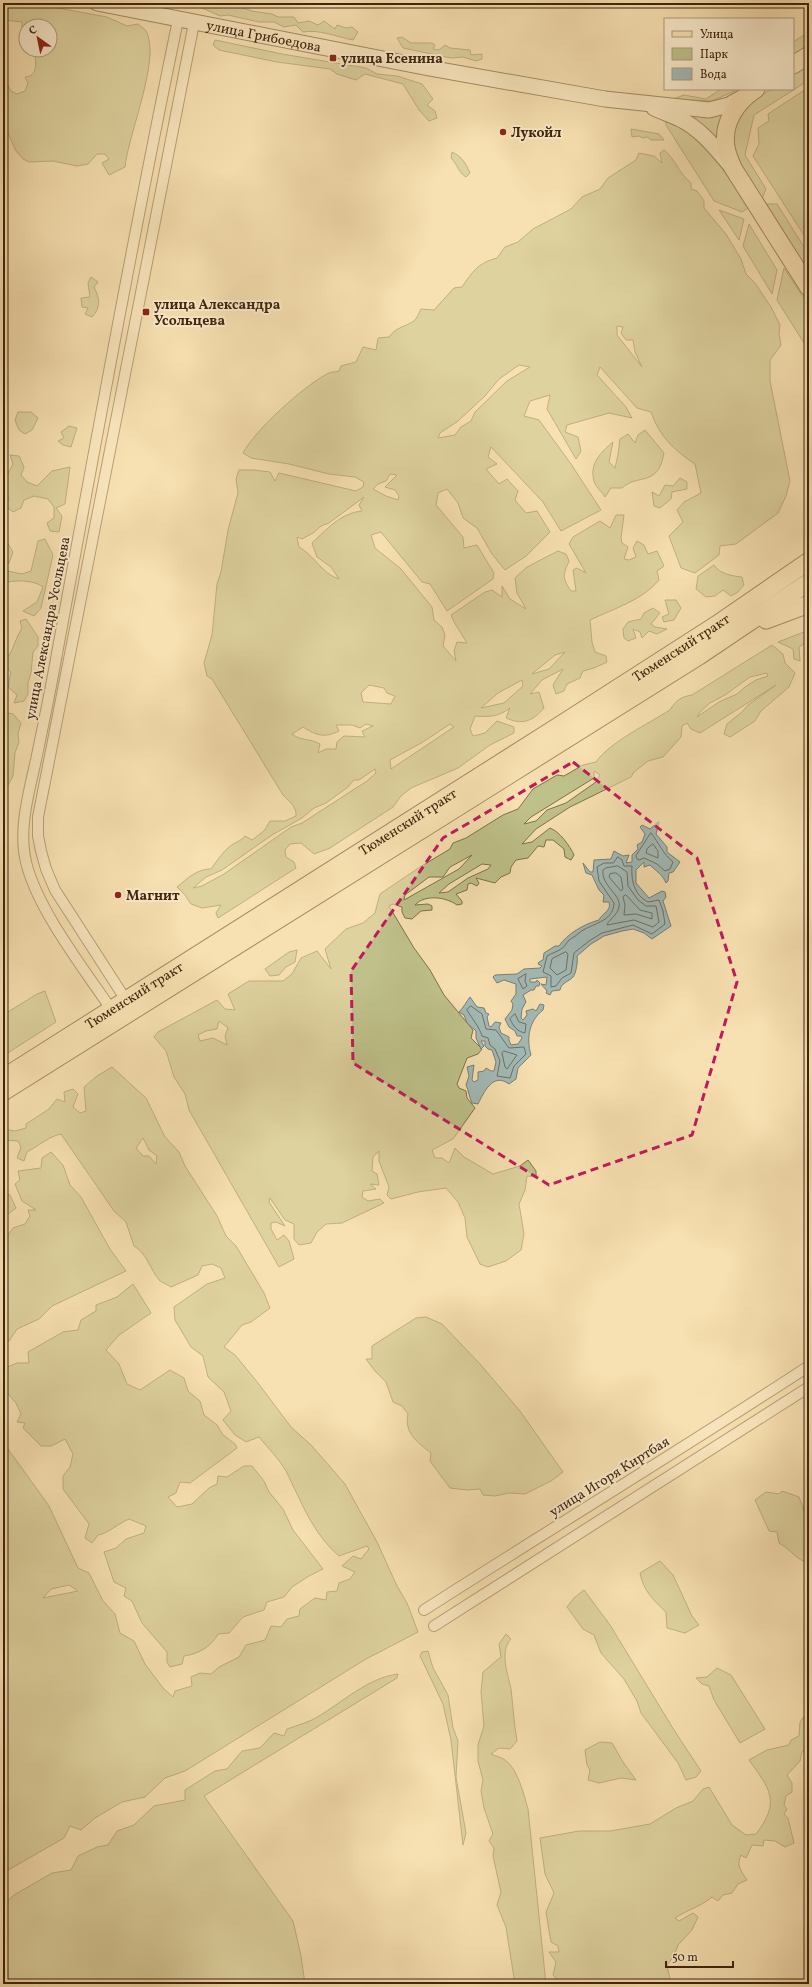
<svg xmlns="http://www.w3.org/2000/svg" width="812" height="1987" viewBox="0 0 812 1987" font-family="Vollkorn,serif">
	<style>
		.green { fill: #bfc18a; stroke: #7f724a; fill-rule: evenodd }
		.water { fill: #a2bab7; stroke: #7a7e72 }
		.lines { fill: none; stroke-linecap: round; stroke-linejoin: round }
		.shore { stroke: #706f61; stroke-width: 1 }
		.minor-casing { stroke: #6d5334; stroke-width: 12 }
		.secondary-casing { stroke: #3f240b; stroke-width: 17 }
		.primary-casing { stroke: #3f240b; stroke-width: 19 }
		.minor { stroke: #faebcc; stroke-width: 10 }
		.secondary { stroke: #faebcc; stroke-width: 15 }
		.primary { stroke: #f7e0b1; stroke-width: 17 }
		.marked { fill: none; stroke: #c2185b; stroke-width: 3; stroke-dasharray: 8 5; stroke-linejoin: round }
		.poi-dot { fill: #8f2418; stroke: #faebcc; stroke-width: 1.5 }
		.labels { text-anchor: middle; stroke-width: 4; stroke-linejoin: round; paint-order: stroke }
		.street-label { font-size: 14px; fill: #3f240b; stroke: #faebcc }
		.poi-label { font-size: 14px; font-weight: bold; fill: #3f240b; stroke: #faebcc; text-anchor: start }
	</style>
	<rect width="100%" height="100%" fill="#f7e0b1"/>
	<filter id="stains"><feTurbulence type="fractalNoise" baseFrequency=".005" numOctaves="4"/><feColorMatrix values="0 0 0 0 .2 0 0 0 0 .09 0 0 0 0 .02 0 0 0 .5 -.17"/></filter>
	<radialGradient id="worn" r=".72"><stop offset=".6" stop-color="#630" stop-opacity="0"/><stop offset="1" stop-color="#630" stop-opacity=".3"/></radialGradient>
	<!-- green -->
	<path class="green" d="M3,3H31L107,17L127,26L138,24C141,27 146,29 147,33C160,61 128,135 125,167L109,175L102,163L109,159L105,154H97L88,164L77,166L53,161L29,162L23,159L16,151L8,133L3,130V80H5L11,91L17,94L25,91L28,83L25,77C39,76 36,61 34,50H50V26H26L25,31L22,27V22L3,20Z
		M192,3L212,6L218,3H229L252,11L272,14L278,17H294L298,23L309,21L318,25L324,21L335,29L337,25L346,28L352,27L358,32L353,40C337,37 319,29 303,32L296,25L284,27L274,22H259L228,15L220,16L200,7L195,8Z
		M809,32V45L793,55V42Z
		M402,37L411,43H432L435,45L433,49L439,50L445,45L450,48L470,50L471,55L482,54V59L476,61L463,57L451,58L403,48L397,38Z
		M215,40L282,54L366,68L377,74L397,76L422,84L433,99L427,105L435,111L437,118L429,121L419,110L403,84L365,74L356,80L337,74L330,69L277,62L219,50L213,45Z
		M809,64V80L754,115L745,155L766,189L762,199C742,168 714,137 749,105C767,89 769,89 793,89V74Z
		M809,87V243L753,156L759,144L758,128L769,121L768,114Z
		M721,89H739L712,101L673,99L684,95L706,99Z
		M729,109L722,147L684,115Z
		M666,120C704,137 727,174 748,208L742,212L714,201L666,125Z
		M631,129L659,134L664,140H651L647,137L643,138L639,136L632,137Z
		M664,150C675,158 679,174 691,183V189L697,191L704,201V208L726,234L741,259L746,274L755,283L771,307L780,325L779,334L781,345L770,360V381L790,481L786,496L778,513L736,544L720,546L719,555L695,573L681,568L669,536L683,522L677,510L684,502L701,493L695,464C674,450 659,436 651,412L637,408L600,367L597,375L626,407L632,418L609,413L567,425L565,432L578,437L581,451L576,459L547,409L550,395L530,401L524,416L539,420L571,464L601,510L561,531L543,502L491,447L488,457L497,464L486,469L499,484L507,479L518,491L515,500L526,513L537,511L550,532L526,556L505,570L492,554L477,528L463,518L458,503L447,489L438,493L436,505L463,537L464,548L477,545L494,573L493,579L447,611L430,584L422,582L381,532L371,535L375,548L401,569L432,607L434,620L442,627L445,635L443,646L456,661L454,651L457,642L467,643L454,622L451,615L485,592L492,590L502,597V586L510,599L526,609L517,593L515,578L527,567L558,551L566,554L569,561C563,575 562,578 571,591H576L573,570L577,568L586,573L569,544L573,537L600,521L610,528L616,515H624L621,538L622,543L628,547L624,559L629,560L636,557L633,548L637,541L644,545L648,554L657,551L664,566L657,571L659,580C643,600 613,609 590,620L592,642L595,652L606,656L607,662L594,668L583,671L580,678L567,684L564,691L556,694L553,685L563,669L542,680L530,694L539,692L544,708C532,722 522,725 506,718L510,708C498,717 489,717 475,716L470,729L473,736L485,733L497,721L514,727V733L490,745L458,768L411,788L401,796L393,807L330,848L314,854L301,843L290,844L285,850L286,857L294,862L296,868L218,918L216,913L221,905L202,908L191,904L185,895L177,887C188,878 197,869 211,869C217,861 222,853 229,847C235,842 240,842 245,836L252,840L264,831L270,821H285L296,816C297,807 289,801 283,795L212,679L207,676L204,663L212,635L217,584L221,572L228,530L238,493L236,479L239,470H254L270,472L275,481L279,473L356,491L363,487L364,482L355,477L329,474L289,464L251,458L243,453C255,430 304,386 327,374C330,372 335,372 339,371L341,366L356,362L363,347L376,350L378,338L389,337C396,327 405,327 414,321C417,318 419,313 421,309L434,310L454,288L462,287C473,271 478,263 497,258L505,247L518,242L533,229L571,209L582,197L600,189L608,178L636,160L639,153L654,156L662,163L660,153ZM617,326L623,327L621,333L626,340H633L635,352L642,367L617,335ZM519,365L530,367L507,381L475,412L471,421L461,427L455,435L438,438L440,433L458,421L485,396L499,379ZM390,474L397,475L385,487L395,490L399,496L398,500L386,496L373,489L378,484L386,481ZM364,497L359,505L362,511C341,513 327,529 312,543L317,557L331,567L339,579C322,574 315,556 299,547L297,537L302,539L313,533L321,526L329,523ZM565,652L549,669L532,674L555,655ZM522,680L523,686L504,703L481,708L498,693ZM369,685L384,688L387,693L395,696L391,704L363,702L361,693ZM366,724L373,726L362,731L365,737L344,736L337,742L336,749H326L318,753L320,744C309,738 301,741 292,734L303,727C317,736 325,738 339,731L336,725H352L360,728ZM450,724L454,727L391,769L390,760L423,742ZM375,769L376,773L367,781L302,823L291,827L224,874L202,886L193,888L206,877L222,870L272,835L302,818L314,808L326,803L348,787L354,780H359Z
		M452,152C462,157 465,162 470,173L466,177C458,172 458,165 451,158Z
		M765,204H777L809,255V273Z
		M719,210L744,219L739,240Z
		M749,224L777,270L772,294L743,246Z
		M784,268L809,306V351L777,300Z
		M91,277L98,282L94,287C100,299 101,307 92,317L85,314L88,308L82,307L81,298L90,297L88,283Z
		M18,412H31L38,418L32,430L25,434L19,430L15,420Z
		M69,426L77,428L71,447L63,445L58,441L64,438L61,432Z
		M645,430L664,453C658,488 638,473 622,488H611L605,497C602,492 595,486 594,481C589,464 601,452 613,442L609,462L615,468L618,455L620,439L628,434L635,443L638,435Z
		M10,455L19,456L24,467L21,475L27,482L37,486L52,471L70,467L65,504L56,508L62,516L59,532L50,531L47,523L54,518V507L48,499L34,496L24,500L21,508L13,512L5,506L9,499L6,491L3,490V475H7L13,464Z
		M680,478L687,482V489L672,492L671,499L660,508L654,506L652,492L659,496L665,485L673,486Z
		M45,539L53,555L41,608L34,616L23,611L37,602L43,587C35,580 12,579 3,584V570L22,574L31,571L38,541Z
		M3,542H7L13,552L9,563L3,567Z
		M714,565C720,574 732,576 742,577L744,585L738,592L731,596L723,590L715,596L706,597L696,589L698,576Z
		M665,600H676L681,608L674,620L664,622L662,617L669,614Z
		M653,608L660,613L651,624L655,627L667,629L657,634L649,631L642,638L640,632L633,629L636,638L628,641L624,638L623,629L628,622L641,619L644,613Z
		M26,619L38,637V646L33,652L31,673L28,683V694L24,701L14,703L17,695L8,687L11,672L3,665V654L8,657C14,648 16,637 22,628L20,621Z
		M809,630V641L799,647L800,661L794,659L793,649L778,642Z
		M772,645L783,654L785,663L795,673L789,687L761,711L755,721L730,737L724,734L727,724L742,712L748,705L776,685L700,733L691,729L687,723L682,726L681,737L663,757L648,761L634,772L631,777L570,807L536,829L522,844L532,842L550,828C559,831 570,846 574,855L571,860L565,857L564,849L553,840H546L544,847L538,846L528,858L516,860L511,867L510,873L501,877L495,883L476,878L479,883L477,886L471,883L468,884L467,890L456,894L462,901V904L457,905C446,897 425,894 415,905L428,904L432,906V910L421,911L412,919L405,918L402,912V907L393,904L389,906L414,948L430,970L444,995L473,1030L471,1038L482,1049L478,1054L467,1058L457,1084L459,1088L466,1091L467,1098L475,1108L453,1139L432,1150L435,1158H442L449,1163L455,1148L464,1157L493,1174L520,1166L528,1160L536,1171V1177L527,1176L525,1190L519,1204L524,1234L521,1250L506,1261L488,1267L480,1264L467,1237L465,1218L458,1202L446,1188L418,1192L391,1199L387,1195L389,1187L379,1161V1151L373,1157L372,1171L377,1174L379,1185L370,1184L376,1189L363,1191L362,1197L368,1201L380,1199L384,1203L342,1223L326,1224L317,1232L311,1243L299,1245L294,1239V1224L285,1220L270,1198L269,1202L285,1226L276,1222L271,1223V1229L277,1240L284,1235L289,1241L294,1259L279,1267L189,1110L185,1094L174,1077L166,1051L154,1037L158,1032L217,1000L225,1009L235,1010L228,994L249,981H283L292,974L301,958L317,951L331,969L325,949L346,929L363,923L375,913L380,894L420,867L450,849L453,843L466,838L503,815L518,809L533,789L557,775L564,776L583,765L596,762C610,742 648,724 670,710C676,700 681,697 692,695ZM767,673L768,676L756,680L745,687L737,694L719,702L697,717L700,712L710,703L725,695L750,677ZM594,771L600,775L596,782L566,803L547,810L536,821L524,824L531,817L594,778ZM472,855L459,869L404,900L405,895L429,877H443L450,867ZM482,864L491,865L488,869L468,878L448,892L439,893L449,884ZM219,1021L228,1028L225,1036L227,1045L213,1038L200,1041L198,1035L206,1031L217,1029Z
		M8,713L13,714L21,723L18,734L19,742L15,753L13,776L8,785L3,786V716Z
		M297,950L295,962L286,967L279,975L270,976L265,969L289,952Z
		M45,991L56,1022L3,1056V1015L37,994Z
		M112,1067L146,1098L165,1137L179,1152L185,1166L217,1216L226,1236L236,1246L264,1293L270,1308L251,1322L242,1325L224,1347L235,1355L258,1383L291,1427L312,1446L345,1484L377,1542L397,1586L407,1603L418,1632L366,1659L185,1771L165,1778L145,1797L122,1802L95,1818L81,1830L70,1826L64,1838L3,1873V1819L8,1821V1810L3,1808V1442L49,1506L78,1568L89,1573L103,1601L115,1614L120,1633L134,1641L145,1664L163,1688L173,1697L175,1691L192,1686L191,1677L200,1673L211,1674L219,1667L239,1657L246,1645L265,1640L271,1626L281,1627L287,1619L299,1616L300,1609L315,1598L326,1600L327,1592L337,1591L339,1583L350,1579L355,1572L342,1566L353,1556L361,1559L369,1549L367,1546L339,1556C313,1534 301,1501 286,1471C279,1459 268,1448 259,1437L246,1442L235,1435L223,1420L231,1411L224,1392L208,1377L203,1356L191,1347L175,1320L174,1307L207,1284L225,1278L221,1268L212,1264L202,1266L198,1275L171,1287C168,1285 163,1283 160,1281C150,1270 147,1253 134,1246L126,1222L114,1211L61,1134C50,1136 38,1146 27,1152L24,1161L17,1158L21,1147L18,1141L3,1140V1129L15,1131L26,1128V1124L49,1109L57,1099L65,1102L64,1092L73,1089L78,1094L73,1107L80,1113L86,1111L84,1087L97,1076ZM143,1138L149,1150L157,1156L156,1164L149,1156H143L136,1148ZM69,1585L78,1591L43,1598L51,1589Z
		M51,1152L63,1165L70,1185L81,1197L110,1249L126,1271L52,1306L39,1319L17,1329L9,1341L3,1345V1242L13,1228L25,1224L30,1216L28,1210H36L22,1201L15,1184L20,1180L18,1171L41,1168L42,1158Z
		M3,1192L10,1195L16,1208L8,1214L3,1215Z
		M133,1284L151,1313L119,1335L106,1350L119,1364L127,1384L140,1390L170,1370L184,1378L188,1391L200,1401L204,1415L217,1425L223,1435L235,1444L237,1448L190,1483L180,1482L176,1493L168,1497L177,1507L192,1504L209,1488L217,1484L218,1476L227,1477L244,1466H252L264,1481L269,1492L283,1509L293,1530L323,1569L309,1576L292,1587L284,1597L267,1602L264,1610L243,1617L229,1633L218,1634C211,1647 198,1654 184,1656L182,1664L170,1667L167,1662V1652L142,1623L132,1601L124,1596L126,1588L114,1582L104,1552L116,1548L126,1539L144,1533L146,1526L129,1519C121,1522 105,1535 98,1535L92,1543L85,1538L89,1524L63,1489V1476L70,1467L73,1454L65,1439L51,1446H41L23,1428L25,1423L17,1422L21,1414L16,1403L3,1388V1369L17,1363H29L28,1352L63,1332L78,1330L81,1320L96,1311V1305L117,1297Z
		M426,1317L442,1324L480,1364L520,1411L563,1472L551,1481L525,1494L509,1493L495,1496L483,1495L480,1489L467,1490L450,1488L430,1461L431,1453C417,1442 404,1433 408,1414L402,1406L393,1402L386,1382L375,1371L366,1359H372V1346L416,1318Z
		M782,1491L799,1497C809,1521 809,1538 809,1564C796,1559 791,1550 779,1543L777,1532L769,1531L755,1500L766,1492L779,1494Z
		M660,1561L673,1575L692,1616L699,1625L685,1633L667,1628L666,1612C653,1600 643,1590 640,1573Z
		M584,1590L610,1625L674,1730L701,1771L696,1777L686,1780L678,1763L641,1713L637,1701L624,1679L601,1653L594,1635L583,1629L567,1607L574,1598Z
		M506,1634L511,1639C499,1652 508,1674 511,1689C513,1706 514,1724 517,1741L510,1749L499,1748L491,1754C495,1756 501,1757 505,1760C518,1769 524,1795 528,1809L546,1984H515L506,1927L497,1905L501,1892L493,1856L494,1848L489,1841L493,1834L484,1808L481,1791L483,1780L478,1761V1745L484,1726L481,1692L483,1672L501,1657L499,1644Z
		M428,1651L433,1668L448,1695L453,1728L458,1741L456,1777L466,1833L463,1845L451,1740L443,1704L420,1656L422,1652Z
		M717,1668L731,1675L765,1729L740,1743L714,1700L709,1686L702,1684L696,1678L707,1677Z
		M398,1674L397,1678L204,1796L293,1921L301,1956L305,1984H3V1905L14,1895L52,1873L71,1870L78,1856L97,1847L108,1845L117,1831L134,1825L154,1806L185,1800V1790L215,1771L227,1769L242,1751L260,1748L274,1733L284,1736L287,1729C298,1725 310,1722 319,1716C344,1701 368,1678 398,1674Z
		M806,1700H809V1748L802,1752L800,1761L787,1775L792,1783V1792L786,1796L784,1805L787,1809L784,1814L788,1818L794,1843L785,1847L775,1841L764,1840L763,1846L752,1845L746,1858L741,1855C736,1865 741,1871 747,1880L738,1884L732,1893L723,1895L718,1901L712,1897C702,1906 687,1910 675,1918L679,1921L693,1913L698,1917L692,1930L678,1945L674,1956L667,1965L671,1984H558V1980L553,1975L556,1962L549,1952H559L558,1946L551,1942L546,1912L554,1893L545,1874L540,1838L579,1831H610L650,1824L676,1808L693,1801L703,1789L709,1787L732,1825L746,1835L756,1834C781,1802 770,1789 749,1760L767,1750L789,1745L791,1740L799,1736L800,1722L807,1712Z
		M600,1742L612,1743L623,1762L636,1780L621,1778L599,1783L588,1780L590,1770L587,1765L585,1750Z"/>
	<!-- water -->
	<path class="water" d="M658,822H659L656,834L667,847V852L680,862L673,872L669,873L668,881L666,883C663,875 656,871 650,865L644,867V862L636,870V883L649,898L662,891L665,892L666,897L663,901L671,926L652,939L644,933L633,929L622,931L604,936L591,944L577,956C578,961 576,974 573,977C568,982 561,983 560,990L552,991L550,995L546,993L547,991L541,984L546,985L547,977L530,979V982H536L537,980L540,983L539,986H536L534,990H531L523,995L526,1002L522,1009L521,1018L523,1020L527,1015L526,1011L533,1009L536,1011L540,1004L544,1005L543,1010C529,1021 526,1038 531,1055L518,1068L516,1079L509,1084C493,1072 484,1092 478,1104L472,1103C469,1097 469,1091 466,1085L469,1076L467,1067L474,1065L472,1080L474,1082L478,1080V1072L484,1071L486,1068L491,1071H494L496,1062L492,1050L488,1049L485,1046V1041H481L484,1046L481,1049L476,1038V1031L467,1023L464,1015L459,1012C464,1007 466,1002 470,997L477,1007L484,1008L486,1013L489,1014L487,1017L489,1026L491,1027L495,1022L501,1023L499,1027L501,1033L509,1037V1040L511,1045L518,1044L522,1038L521,1036H517L515,1031L509,1027L505,1019L512,1010L513,1004L511,1001L516,994V984L504,980L497,983L493,977L495,975L517,974L524,969L540,968L542,966L538,964L539,962L543,960L544,953L555,946H559C567,934 584,924 599,920C602,913 612,911 609,902H603L604,895L599,890L592,875L586,873L583,863L590,872H593L594,860L611,859L614,851L623,856L629,855L626,863L632,862V855L638,849L637,845L642,842L645,834L640,827L642,825L650,829Z"/>
	<g class="lines">
		<!-- shore -->
		<path class="shore" d="M651,833C659,843 663,854 673,862L670,869L665,871L657,864L644,858L639,860L637,859L636,856Z
			M653,844L658,851V858L646,853L647,849Z
			M618,857L622,860L624,866H632C631,880 634,895 648,902L659,900L663,911L665,924L652,934L633,925L602,933L589,941L574,953L571,973L562,978L556,986L551,987V976L543,972L547,956C552,953 557,952 561,949C565,947 566,943 569,940C572,938 576,936 579,933C591,923 613,923 614,903L599,881L597,867L604,863H613Z
			M618,866L627,872L628,886L638,900L646,906H656L659,922L653,927L634,920L607,925C609,919 617,916 619,907C622,895 601,886 603,870L606,868Z
			M616,873L621,877L623,889L621,891L609,877L610,874Z
			M626,895L640,910L652,913V919L636,914L624,915L625,905L623,897Z
			M566,952L568,954L566,970L557,975L550,968L552,959Z
			M526,974L525,981L527,986L523,989L518,979Z
			M471,1006L482,1014L486,1029L496,1030L509,1048L524,1047L526,1054L514,1066L510,1078L497,1076L500,1061L495,1049L490,1045L488,1038L482,1036C479,1026 472,1019 467,1010Z
			M515,1014L519,1022L526,1024L525,1033C518,1032 513,1026 510,1019Z
			M504,1051L517,1055L507,1069L505,1067L502,1053Z"/>
		<defs>
			<path id="minor" d="M126,1000L55,890L46,869L41,851L38,836V817L194,23
				M111,1009C84,969 37,909 26,862C18,829 29,792 36,760C43,726 50,693 56,659C95,446 134,232 178,20
				M424,1610C552,1528 682,1449 809,1366
				M434,1626L809,1387"/>
			<g id="secondary">
				<path id="s1" d="M97,3L429,68L605,99L709,110L729,105L745,96"/>
				<path d="M654,108C662,112 672,115 680,119C701,129 716,149 731,166"/>
			</g>
			<g id="primary">
				<path d="M793,65L809,55"/>
				<path d="M756,89C737,101 722,123 726,147C727,155 731,162 733,168L809,288"/>
				<path d="M766,620L809,604"/>
				<path id="s2" d="M3,1078L557,727L716,625L809,561"/>
				<path d="M3,1092L699,656L809,582"/>
			</g>
		</defs>
		<!-- minor casing -->
		<use href="#minor" class="minor-casing"/>
		<!-- secondary casing -->
		<use href="#secondary" class="secondary-casing"/>
		<!-- primary casing -->
		<use href="#primary" class="primary-casing"/>
		<!-- minor -->
		<use href="#minor" class="minor"/>
		<!-- secondary -->
		<use href="#secondary" class="secondary"/>
		<!-- primary -->
		<use href="#primary" class="primary"/>
	</g>
	<!-- marked area -->
	<path d="M0 0H812V1987H0ZM573,762L697,858L737,982L692,1135L549,1185L353,1063L351,971L443,838Z" fill="#f7e0b1" fill-opacity=".55" fill-rule="evenodd"/>
	<path class="marked" d="M573,762L697,858L737,982L692,1135L549,1185L353,1063L351,971L443,838Z"/>
	<!-- markers -->
	<g class="poi-dot">
		<rect x="329" y="54" width="8" height="8" rx="2"/>
		<circle cx="503" cy="132" r="4"/>
		<rect x="142" y="308" width="8" height="8" rx="2"/>
		<circle cx="118" cy="895" r="4"/>
	</g>
	<g class="labels">
		<!-- street labels -->
		<g class="street-label">
			<text dy="5" stroke="none"><textPath href="#s1" startOffset="170">улица Грибоедова</textPath></text>
			<text transform="translate(47 628) rotate(-79)" y="5">улица Александра Усольцева</text>
			<text dy="5" stroke="none"><textPath href="#s2" startOffset="803">Тюменский тракт</textPath></text>
			<text dy="5" stroke="none"><textPath href="#s2" startOffset="479">Тюменский тракт</textPath></text>
			<text dy="5" stroke="none"><textPath href="#s2" startOffset="155">Тюменский тракт</textPath></text>
			<text transform="translate(609 1476) rotate(-32)" y="5">улица Игоря Киртбая</text>
		</g>
		<!-- poi labels -->
		<g class="poi-label">
			<text x="341" y="63">улица Есенина</text>
			<text x="511" y="137">Лукойл</text>
			<text x="154" y="309">улица Александра<tspan x="154" dy="16">Усольцева</tspan></text>
			<text x="126" y="900">Магнит</text>
		</g>
	</g>
	<!-- margin -->
	<rect width="812" height="1987" fill="none" stroke="#f7e0b1" stroke-width="16"/>
	<rect x="4" y="4" width="804" height="1979" fill="none" stroke="#3f240b" stroke-width="2"/>
	<rect x="8" y="8" width="796" height="1971" fill="none" stroke="#3f240b"/>
	<!-- legend -->
	<rect x="664" y="18" width="130" height="72" fill="#faebcc" stroke="#af9b7f"/>
	<rect x="672" y="31" width="20" height="6" fill="#f7e0b1" stroke="#af9b7f"/>
	<text x="700" y="38" font-size="12" fill="#3f240b">Улица</text>
	<rect x="672" y="48" width="20" height="12" fill="#bfc18a" stroke="#af9b7f"/>
	<text x="700" y="58" font-size="12" fill="#3f240b">Парк</text>
	<rect x="672" y="68" width="20" height="12" fill="#a2bab7" stroke="#af9b7f"/>
	<text x="700" y="78" font-size="12" fill="#3f240b">Вода</text>
	<!-- north arrow -->
	<g transform="translate(38 38) rotate(327)"><circle r="19" fill="#faebcc" stroke="#af9b7f"/>
	<path d="M0-3L7 15L0 10L-7 15Z" fill="#8f2418"/>
	<text y="-6" font-size="11" font-weight="bold" text-anchor="middle" fill="#3f240b">С</text>
	</g>
	<!-- scale -->
	<path d="M666 1961v6h67v-6" fill="none" stroke="#3f240b" stroke-width="2"/>
	<text x="672" y="1961" font-size="12" fill="#3f240b" stroke="#faebcc" stroke-width="3" paint-order="stroke">50 m</text>
	<rect width="100%" height="100%" filter="url(#stains)"/>
	<rect width="100%" height="100%" fill="url(#worn)"/>
</svg>
